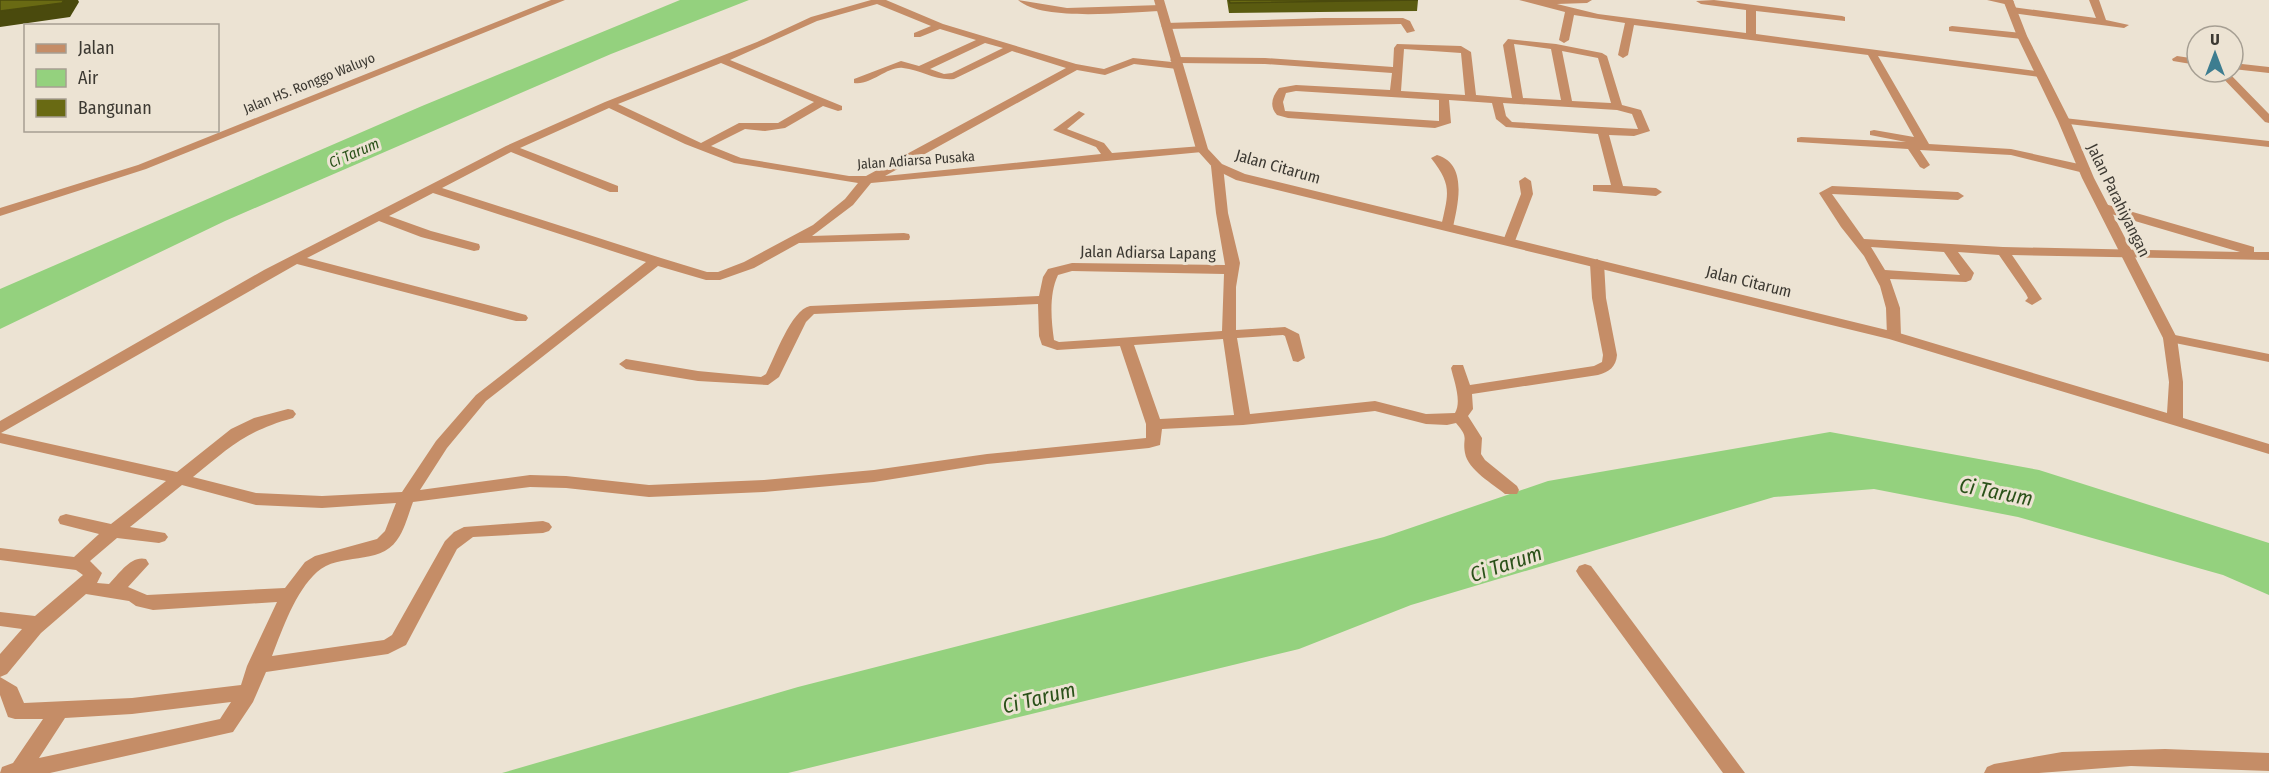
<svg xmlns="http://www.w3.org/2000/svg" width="2269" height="773" viewBox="0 0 2269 773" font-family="'Fira Sans Condensed',sans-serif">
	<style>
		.water { fill: #94d17e }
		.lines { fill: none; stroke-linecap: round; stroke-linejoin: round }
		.minor { fill: #c58d67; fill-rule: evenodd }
		.tertiary { fill: #c58d67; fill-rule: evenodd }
		.wall { fill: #5a5b10 }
		.shaded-wall { fill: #4a4a0d }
		.building { fill: #696a13; stroke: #4a4a0d; stroke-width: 1.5 }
		.labels { text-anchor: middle; stroke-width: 6; stroke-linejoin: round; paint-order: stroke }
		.far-street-label { font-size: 14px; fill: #3c3932; stroke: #ece3d3 }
		.far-water-label { font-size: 15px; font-style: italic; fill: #2a5119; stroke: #ece3d3 }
		.street-label { font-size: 16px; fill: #3c3932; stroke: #ece3d3 }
		.near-water-label { font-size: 21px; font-style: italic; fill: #2a5119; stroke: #ece3d3 }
	</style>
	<rect width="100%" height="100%" fill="#ece3d3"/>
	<!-- water -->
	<path class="water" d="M680,0H749L611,54L225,221L0,329V289L422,106Z
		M1830,432L2039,470L2269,543V595L2223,575L2018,517L1874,489L1774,497L1411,605L1299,649L788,773H502L798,687L1384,537L1548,481Z"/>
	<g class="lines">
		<!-- minor -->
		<path class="minor" d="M551,0H565L146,169L0,216V208L138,165Z
			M871,0H886L943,24L1076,64L1104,69L1133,58L1172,62L1170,60L1175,57L1265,58L1393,67L1394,48L1397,44L1461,46L1471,52L1476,95L1512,98L1503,45L1508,39L1556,44L1602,53L1607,56L1622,105L1641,110L1650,131L1634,136L1609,135L1623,186L1656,188L1662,192L1656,196L1593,191V185H1611L1598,134L1506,127L1496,119L1492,103L1449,100L1451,123L1435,128L1288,118L1277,115C1269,106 1272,97 1279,88L1296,85L1390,90L1392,73L1265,64L1178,63L1182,66L1177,69L1134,64L1105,75L1077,70L885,176L1101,154L1096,147L1053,130L1079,111L1085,114L1067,129L1104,143L1112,153L1202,146L1208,149L1202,152L871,183L853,205L812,236L904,233L909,234L910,237L909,240L799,243L754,268L720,280H706L658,266L486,401L447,448L420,490L530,475L566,476L649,485L764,480L874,470L987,454L1146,438V424L1120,346L1057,350L1042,345L1039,336L1038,304L814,314L806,322L779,377L768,385L698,381L626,369L619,364L626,359L698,371L761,377L766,374C775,357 791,310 810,306L1039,296L1043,277L1048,269L1072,263L1225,265L1216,213L1211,166L1217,162L1223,166L1228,213L1240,263L1236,287V330L1285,327L1299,334L1305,358L1298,362L1293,361L1285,336L1283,335L1237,338L1250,414L1375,401L1426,414L1455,413C1462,401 1454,381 1451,368L1453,365H1463L1470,385L1594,366L1602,362L1603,355L1592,298L1590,263L1597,259L1604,263L1606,298L1617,355C1616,367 1609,372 1598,375L1472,394L1473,409L1468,416L1482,438L1481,454L1485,460L1517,486L1519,490L1517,494H1505C1493,484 1468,470 1465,453C1462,437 1470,439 1456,423L1447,425L1426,424L1375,411L1243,425L1162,429L1160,445L1149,448L987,464L874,482L764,492L649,497L566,488L530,487L413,502C408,515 405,529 397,540C379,566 339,552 317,572C295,592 283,628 272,656L384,640L392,635L445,541L454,532L464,527L543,521L549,523L552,527L549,531L543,533L473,537L457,549L406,645L388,654L266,672L253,702L233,732L50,773H0L2,767L13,763L43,719H15L8,717L0,695V677L17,687L24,703L132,698L241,685L247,666L277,602L153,610L136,606L129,601L86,594L41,633L7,674L0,677V654L22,629L0,626V612L35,616L83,575L76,570L0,560V548L74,557L99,534L60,524L58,520L60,516L66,514L111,524L166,481L0,443V421L264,270L506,146L605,102L757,42L811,17ZM877,4L931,26L914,33V37H920L940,29L976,40L919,66L901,61L854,79V83C871,86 887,66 903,68C921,70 936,81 954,79L1012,51L1066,68L866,176H849L741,158L711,146L745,129L765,131L785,128L823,106L838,111L842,110V106L730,60L817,21ZM985,43L1003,48L952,73L944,74L930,69ZM1514,44L1551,49L1561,100L1523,98ZM1404,49L1461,53L1465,95L1401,91ZM1562,51L1598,58L1611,103L1572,101ZM721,63L814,102L778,123H739L701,143L618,104ZM1296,91L1439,100V121L1285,111L1283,102L1286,93ZM1503,103L1617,110L1632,114L1638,129L1512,122L1506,116ZM609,108L685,144L734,163L858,183L845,199L813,225L744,262L718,272H707L661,258L442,188L511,152L610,192H618V186L520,148ZM433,193L646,262L476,395L436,441L402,492L322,496L256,493L193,477C230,447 246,431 293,418L296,414L293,410L288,409L254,418L231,429L177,472L1,433L297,264L516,321H526L528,318L526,315L307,258L379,221L421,237L474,251L479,250L480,247L479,244L431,231L389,216ZM1072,271L1224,274L1222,331L1059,342L1054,340C1051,319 1049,294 1058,275ZM1223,339L1234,415L1160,419L1134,345ZM182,485L256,505L322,508L396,503L385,531L377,539L315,556L305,562L285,588L147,595L128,587L149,564L146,559C131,555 119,574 109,584L97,583L102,573L90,561L117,538L159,543L165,541L168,537L165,533L130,527ZM231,702L220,719L39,758L65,718L132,714Z
			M1018,0L1067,8L1161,5L1166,8L1161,11C1127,12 1043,22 1018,0Z
			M1519,0H1592L1587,3L1557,4L1598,14L1746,33V10L1701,4L1696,1L1714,0L1842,16L1845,17V21L1756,11V34L2044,72V76L2040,77L1878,56L1929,144L2011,149L2088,166L2090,169L2084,173L2011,155L1920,150L1930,165L1924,169L1920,167L1908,149L1797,142V138L1801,137L1906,142L1870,135V131L1874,130L1914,137L1868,55L1634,25L1628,55L1623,58L1618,55L1625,23L1574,15L1569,40L1564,43L1559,40L1565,12Z
			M1987,0H2012L2014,2L2009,5Z
			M2089,0H2099L2106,20L2129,25L2124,28L2012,13L2007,10L2012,7L2096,18Z
			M1324,18H1403L1410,21L1415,31L1407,33L1401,24L1166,29L1161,26L1166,23Z
			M1952,26L2022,33L2027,36L2022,39L1949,31V27Z
			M2177,56L2197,59V65L2173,61L2172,59Z
			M2233,63L2269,67V73L2233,69Z
			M2217,72H2228L2269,114V123L2265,122Z
			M2064,118L2269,141V147L2060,123V119Z
			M1437,155C1468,164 1458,204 1453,227L1447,231L1441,227C1448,194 1453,186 1431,158Z
			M1525,177L1531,181L1533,194L1515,241L1514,244H1504L1503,241L1521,194L1519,181Z
			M1832,186L1958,192L1964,196L1958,200L1832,194L1864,239L2003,247L2240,252L2101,211L2099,208L2101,205L2105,204L2254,247V252H2269V260L2012,255L2042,299L2032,305L2025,301L2028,298L2026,294L1999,255L1958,252L1974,273L1971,280L1966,282L1890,279L1900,308L1901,336L1894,340L1887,336L1886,308L1880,286L1864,256L1841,227L1819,193ZM1871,247L1944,252L1960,275L1885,270Z
			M2170,334L2269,354V362L2165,341L2163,338Z
			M1585,564L1591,566L1745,773H1723L1579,576L1576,571L1579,566Z
			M2165,749L2269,753V771L2131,766L2039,773H1984L1987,767L1994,764L2062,752Z"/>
		<!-- tertiary -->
		<path class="tertiary" d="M1154,0H1164L1208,149L1222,164L1245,174L1899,333L2167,413L2169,382L2163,338L2082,178L2058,121L2017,36L2003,0H2013L2027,36L2070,121L2094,178L2177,338L2183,382V418L2269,444V454L1889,339L1236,180L1214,169L1196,149Z"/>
	</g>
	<!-- wall -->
	<path class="wall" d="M1227,0H1418L1417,11L1229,13Z"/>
	<!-- shaded-wall -->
	<path class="shaded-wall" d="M64,0H78L79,2L70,17L0,27V11Z"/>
	<!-- building -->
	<path class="building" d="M0,0H64L62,3L0,11Z
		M1229,0H1418L1230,3Z"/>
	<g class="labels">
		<!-- far-street labels -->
		<g class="far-street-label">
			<text transform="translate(309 83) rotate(-22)" y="5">Jalan HS. Ronggo Waluyo</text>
			<text transform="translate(916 160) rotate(-4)" y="5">Jalan Adiarsa Pusaka</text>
		</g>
		<!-- far-water labels -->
		<g class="far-water-label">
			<text transform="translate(354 153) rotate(-23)" y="5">Ci Tarum</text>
		</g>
		<!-- street labels -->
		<g class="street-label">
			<text transform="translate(1278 166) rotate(16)" y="6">Jalan Citarum</text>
			<text transform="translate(2119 200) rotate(64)" y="6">Jalan Parahiyangan</text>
			<text transform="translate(1148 252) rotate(1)" y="6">Jalan Adiarsa Lapang</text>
			<text transform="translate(1749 281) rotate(14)" y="6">Jalan Citarum</text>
		</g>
		<!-- near-water labels -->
		<g class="near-water-label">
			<text transform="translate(1996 492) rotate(11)" y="7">Ci Tarum</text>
			<text transform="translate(1506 564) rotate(-18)" y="7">Ci Tarum</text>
			<text transform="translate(1039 698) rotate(-14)" y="7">Ci Tarum</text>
		</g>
	</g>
	<!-- legend -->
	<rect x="24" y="24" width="195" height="108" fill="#ece3d3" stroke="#a69f93" stroke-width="1.5"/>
	<rect x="36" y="44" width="30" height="9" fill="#c58d67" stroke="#a69f93" stroke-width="1.5"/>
	<text x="78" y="54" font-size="18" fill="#3c3932">Jalan</text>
	<rect x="36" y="69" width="30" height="18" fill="#94d17e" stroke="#a69f93" stroke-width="1.5"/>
	<text x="78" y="84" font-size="18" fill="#3c3932">Air</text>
	<rect x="36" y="99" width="30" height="18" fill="#696a13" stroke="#a69f93" stroke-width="1.5"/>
	<text x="78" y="114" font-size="18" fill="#3c3932">Bangunan</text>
	<!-- north arrow -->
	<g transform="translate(2215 54)"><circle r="28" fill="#ece3d3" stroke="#a69f93" stroke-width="1.5"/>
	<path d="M0-4.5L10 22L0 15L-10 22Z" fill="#3d7d90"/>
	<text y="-9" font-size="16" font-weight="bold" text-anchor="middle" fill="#3c3932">U</text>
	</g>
</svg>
